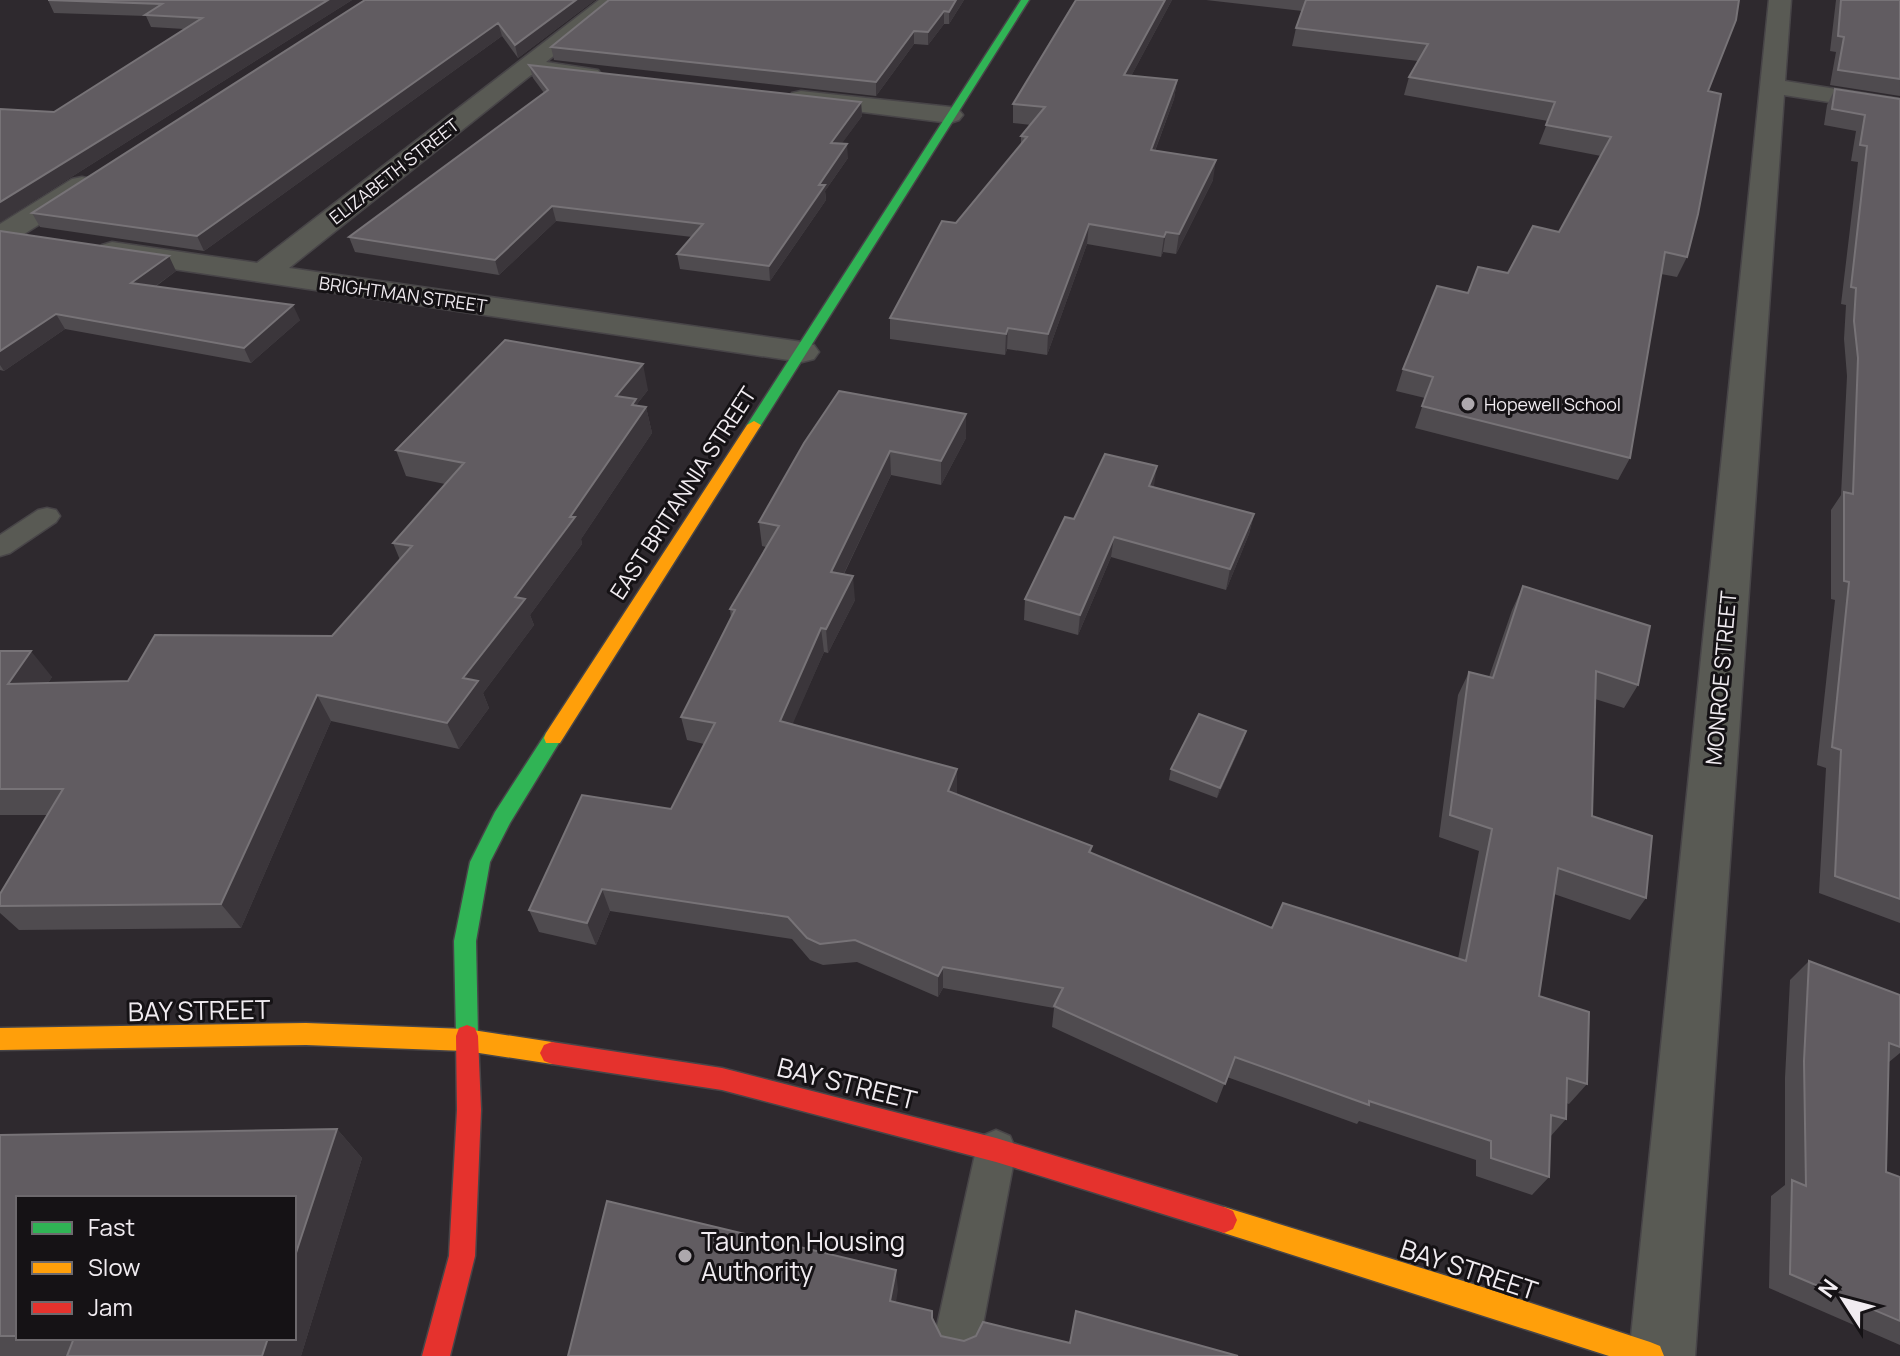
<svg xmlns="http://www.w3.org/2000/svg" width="1900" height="1356" font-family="Manrope,sans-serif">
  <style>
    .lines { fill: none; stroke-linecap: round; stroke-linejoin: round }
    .lane-casing { stroke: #484548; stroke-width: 3 }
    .street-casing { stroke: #484548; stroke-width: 3 }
    .fast-casing { stroke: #484548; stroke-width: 3 }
    .slow-casing { stroke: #484548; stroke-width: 3 }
    .jam-casing { stroke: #484548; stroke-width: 3 }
    .lane { fill: #595a54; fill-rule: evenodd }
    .street { fill: #595a54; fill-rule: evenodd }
    .fast { fill: #30b455; fill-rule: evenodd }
    .slow { fill: #ff9f0a; fill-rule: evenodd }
    .jam { fill: #e5322d; fill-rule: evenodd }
    .wall { fill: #4f4b4f; fill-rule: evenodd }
    .shaded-wall { fill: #3b363b }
    .building { fill: #615c61; stroke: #777377; stroke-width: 2 }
    .poi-dot { fill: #ada8ad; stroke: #151215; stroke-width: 3 }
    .labels { text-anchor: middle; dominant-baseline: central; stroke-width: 6; stroke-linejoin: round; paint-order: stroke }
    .far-street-label { font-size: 18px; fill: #f1ecf1; stroke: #151215 }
    .far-poi-label { font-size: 18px; fill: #f1ecf1; stroke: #151215; text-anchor: start }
    .street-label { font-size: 22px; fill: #f1ecf1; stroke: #151215 }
    .near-street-label { font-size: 26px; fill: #f1ecf1; stroke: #151215 }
    .near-poi-label { font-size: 26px; fill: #f1ecf1; stroke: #151215; text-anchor: start }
  </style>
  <rect width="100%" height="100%" fill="#2e292e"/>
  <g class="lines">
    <defs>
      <path id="lane" d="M47 508 56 510 60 516 56 522 10 553 0 556V535L38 510Z
        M996 1130 1010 1136 1016 1150 981 1335 974 1351 962 1356 942 1351 935 1335 976 1150 982 1136Z"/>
      <path id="street" d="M599 0H623L546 62 598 70 602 75 598 80 590 82 531 75 289 268 802 342 814 345 819 352 814 359 802 362 112 260 102 257 97 251 102 245 112 242 257 263Z
        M1769 0H1791L1785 81 1900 99V113L1784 95 1695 1356H1629Z
        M801 91 950 107 959 110 963 115 959 120 950 123 792 103 789 98 792 93Z
        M82 177 92 179 96 185 92 191 10 243 0 246V224L72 179Z"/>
      <path id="fast" d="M1021 0H1029L761 425 759 428H749L747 425Z
        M553 731 560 733 562 738 510 823 490 862 476 941 478 1036 475 1044 467 1047 459 1044 456 1036 454 941 470 862 495 812 546 733Z"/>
      <path id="slow" d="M754 421 761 425 560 743H546L544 738 546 733 747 425Z
        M306 1023 466 1029 552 1042 560 1045 564 1053 560 1061 552 1064 466 1051 306 1045 0 1050V1028Z
        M1224 1207 1473 1284 1650 1342 1660 1346 1664 1356H1609L1224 1233 1215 1229 1211 1220 1215 1211Z"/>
      <path id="jam" d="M467 1025 475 1028 478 1036 481 1110 475 1256 450 1356H422L449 1256 457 1110 456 1036 459 1028Z
        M552 1042 722 1068 996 1138 1224 1207 1233 1211 1237 1220 1233 1229 1224 1233 996 1162 722 1090 552 1064 544 1061 540 1053 544 1045Z"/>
    </defs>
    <!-- lane casing -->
    <use href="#lane" class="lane-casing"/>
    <!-- street casing -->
    <use href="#street" class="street-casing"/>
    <!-- fast casing -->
    <use href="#fast" class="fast-casing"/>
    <!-- slow casing -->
    <use href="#slow" class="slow-casing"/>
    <!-- jam casing -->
    <use href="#jam" class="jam-casing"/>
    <!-- lane -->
    <use href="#lane" class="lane"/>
    <!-- street -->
    <use href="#street" class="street"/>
    <!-- fast -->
    <use href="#fast" class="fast"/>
    <!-- slow -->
    <use href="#slow" class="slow"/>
    <!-- jam -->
    <use href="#jam" class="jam"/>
  </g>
  <!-- wall -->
  <path class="wall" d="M48 0H352L0 222 54 112 184 29 151 27 146 16 54 13Z
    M365 0H595L518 58 502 36 204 251 40 227 32 213Z
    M609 0H964L949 24H944L928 45 914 44 876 96 554 60 551 47Z
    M1076 0H1172L1131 76 1177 80 1174 99 1155 151 1213 180 1176 254 1163 252 1161 257 1087 244 1047 355 1007 349 1005 355 890 339V318L956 223 1021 144V136L1031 125 1013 123V104Z
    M1206 0H1739L1708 91 1687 257 1677 277 1661 274 1630 458 1618 480 1415 428 1425 398 1396 391 1403 369 1468 293 1508 273 1559 232 1601 156 1539 144 1548 121 1404 95 1409 77 1418 61 1292 46 1296 28 1302 11Z
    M1836 0H1900V96L1830 85 1836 52 1830 51Z
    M529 65 861 102 862 116 841 144 848 158 825 191 826 200 770 281 680 269 677 254 692 237 556 221 499 275 355 252 349 237 544 93 533 78Z
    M1835 89 1900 99V923L1819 893 1826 768 1817 765 1835 600 1831 599V510L1841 495 1847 376 1844 339 1846 305 1841 304 1858 162 1851 161 1856 131 1824 125 1827 105Z
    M0 231 176 271 155 287 300 320 251 363 65 329 4 371 0 370Z
    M648 390 637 404V406L646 407 652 433 581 539 582 544 530 615 534 625 483 693 489 708 459 749 331 721 241 928 19 930 0 913V894L47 815H0V651L52 677 48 683 128 681 332 636 400 560 393 543 445 484 406 476 396 450Z
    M966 438 941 485 891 475 844 574 855 600 828 653 824 652 792 724 957 792 956 794 1092 846 1091 853 1272 928 1458 959 1479 851 1439 837 1458 695 1469 672 1489 677 1512 610 1523 586 1638 685 1624 708 1595 699 1592 816 1646 898 1630 920 1554 894 1539 996 1587 1084 1569 1104 1566 1103V1119L1550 1137 1549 1177 1532 1195 1476 1176V1160L1359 1121 1357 1124 1227 1077 1217 1103 1052 1027 1054 1008 943 988 938 997 857 962 823 965 810 960 792 939 610 911 596 945 539 932 529 910 671 809 704 744 687 740 681 717 731 618 730 609 766 547 762 546 759 522 804 443Z
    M1154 487 1254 514 1249 534 1226 590 1111 557 1078 635 1024 620 1025 599 1074 519Z
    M1246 731 1243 741 1217 798 1169 780 1171 769Z
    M1809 961 1900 995V1053L1889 1062 1886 1172 1900 1177V1345L1769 1288 1771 1196 1785 1185V1078L1790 980Z
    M337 1129 362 1158 301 1356H0V1135ZM18 1198 294 1338H18Z"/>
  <!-- shaded-wall -->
  <path class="shaded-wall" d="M328 0H352L0 222V202Z
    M576 0H595L518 58 515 45Z
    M956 0H964L949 24V12Z
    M1165 0H1172L1122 93 1124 75Z
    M944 11V24L928 45V32Z
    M498 23 502 36 204 251 197 236Z
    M914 31V44L876 96V82Z
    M1177 80 1174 99 1148 169 1151 150Z
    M861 102 862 116 832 157 831 143Z
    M847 144 848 158 825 191 826 200 770 281 769 266 819 185Z
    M1216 160 1213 180 1176 254 1179 234Z
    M552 206 556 221 499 275 495 260Z
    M1089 224 1087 244 1047 355 1048 334Z
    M1166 232 1163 252 1161 257 1164 237Z
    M169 256 176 271 139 298 131 283Z
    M293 305 300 320 251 363 244 348Z
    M56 314 65 329 4 371 0 365V351Z
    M1008 328 1007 349 1005 355 1006 334Z
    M643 364 648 390 637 404 640 416 646 407 652 433 581 539 582 544 530 615 534 625 483 693 489 708 459 749 447 723 463 678 515 597 570 517 616 396Z
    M966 414V438L941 485V461Z
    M890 451 891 475 833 596 831 572Z
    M1157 466 1154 486 1146 506 1149 486Z
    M1254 514 1249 534 1226 590 1230 569Z
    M1114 537 1111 557 1078 635 1080 615Z
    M853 576 855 600 828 653 826 629Z
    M821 628 824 652 784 744 780 721Z
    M31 651 52 677 30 710 8 684Z
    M317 695 331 721 241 928 221 904Z
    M1246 731 1243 741 1217 798 1220 788Z
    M957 769V792L948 814V791Z
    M602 889 610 911 596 945 587 923Z
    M943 967V988L938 997V976Z
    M337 1129 362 1158 301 1356H262L268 1338H294V1259Z
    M896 1270 898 1290 893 1321 890 1301Z"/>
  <!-- building -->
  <path class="building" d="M48 0H328L0 202V109L54 112 202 18 145 15 162 4Z
    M365 0H576L515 45 498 23 197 236 32 213Z
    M609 0H956L949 12 944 11 928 32 914 31 876 82 551 47Z
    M1076 0H1165L1124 75 1177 80 1151 150 1216 160 1179 234 1166 232 1164 237 1089 224 1048 334 1008 328 1006 334 890 318 942 221 956 223 1027 137 1021 136 1045 107 1013 104Z
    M1306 0H1739L1736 20 1708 91 1721 94 1698 214 1687 257 1665 252 1630 458 1422 406 1433 377 1403 369 1437 286 1468 293 1478 267 1508 273 1533 226 1559 232 1611 137 1546 125 1555 102 1409 77 1428 44 1296 28Z
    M1841 0H1900V79L1838 70 1844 37 1838 36Z
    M529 65 861 102 831 143 847 144 819 185H825L769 266 677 254 703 224 552 206 495 260 349 237 548 90Z
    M1835 89 1900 99V899L1835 876 1841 750 1832 747 1849 582 1844 581V492L1853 494 1858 358 1854 321 1856 288 1851 287 1867 146 1860 145 1865 115 1832 109Z
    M0 231 169 256 131 283 293 305 244 348 56 314 0 351Z
    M505 340 643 364 616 396 636 399 632 405 646 407 570 517H575L515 597 525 599 463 678 478 681 447 723 317 695 221 904 0 906V894L63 789H0V651H31L8 684 128 681 155 635 332 636 412 546 393 543 464 463 396 450Z
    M839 391 966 414 941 461 890 451 831 572 853 576 826 629 821 628 780 721 957 769 948 791 1092 846 1089 852 1272 928 1283 903 1466 961 1492 829 1450 815 1469 672 1493 678 1523 586 1650 626 1638 685 1596 671 1592 816 1652 836 1646 898 1558 868 1539 996 1589 1012 1587 1084 1567 1078 1566 1119 1551 1115 1549 1177 1491 1158V1141L1369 1101V1105L1235 1057 1225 1084 1054 1006 1063 988 943 967 938 976 855 940 820 944 807 938 788 917 602 889 587 923 529 910 582 795 671 809 715 723 681 717 735 610 730 609 779 526 759 522 804 443Z
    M1105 454 1157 466 1149 486 1254 514 1230 569 1114 537 1080 615 1025 599 1065 517 1074 519Z
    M1199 714 1246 731 1220 788 1171 769Z
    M1809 961 1900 995V1047L1889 1043 1886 1172 1900 1177V1321L1790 1274 1792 1180 1806 1186 1804 1061Z
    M337 1129 294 1259V1198H18V1336H0V1135Z
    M607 1201 896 1270 890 1301 932 1311V1318L941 1336 964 1341 976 1336 983 1322 1070 1343 1076 1311 1238 1356H568Z
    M74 1338H268L262 1356H67Z"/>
  <!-- markers -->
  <g class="poi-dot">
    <circle cx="1468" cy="404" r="8"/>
    <circle cx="685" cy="1256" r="8"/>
  </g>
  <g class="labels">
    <!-- far-street labels -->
    <g class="far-street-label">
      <text transform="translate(394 171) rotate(-38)">ELIZABETH STREET</text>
      <text transform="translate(403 294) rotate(8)">BRIGHTMAN STREET</text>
    </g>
    <!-- far-poi labels -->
    <g class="far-poi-label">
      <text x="1484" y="404">Hopewell School</text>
    </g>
    <!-- street labels -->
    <g class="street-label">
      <text transform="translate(683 493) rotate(-57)">EAST BRITANNIA STREET</text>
      <text transform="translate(1721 678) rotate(-85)">MONROE STREET</text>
    </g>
    <!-- near-street labels -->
    <g class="near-street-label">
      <text transform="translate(199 1010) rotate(-1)">BAY STREET</text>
      <text transform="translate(847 1083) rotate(14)">BAY STREET</text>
      <text transform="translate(1469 1269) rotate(18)">BAY STREET</text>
    </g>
    <!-- near-poi labels -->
    <g class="near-poi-label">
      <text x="701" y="1241">Taunton Housing<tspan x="701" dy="30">Authority</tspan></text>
    </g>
  </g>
  <!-- legend -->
  <rect x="16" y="1196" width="280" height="144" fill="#151215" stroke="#6d696d" stroke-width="2"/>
  <rect x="32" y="1222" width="40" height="12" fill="#30b455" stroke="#6d696d" stroke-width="2"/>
  <text x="88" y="1236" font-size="24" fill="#f1ecf1">Fast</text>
  <rect x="32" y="1262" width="40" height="12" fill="#ff9f0a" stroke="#6d696d" stroke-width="2"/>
  <text x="88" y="1276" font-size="24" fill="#f1ecf1">Slow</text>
  <rect x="32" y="1302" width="40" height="12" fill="#e5322d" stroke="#6d696d" stroke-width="2"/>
  <text x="88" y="1316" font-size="24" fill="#f1ecf1">Jam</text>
  <!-- north arrow -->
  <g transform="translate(1844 1300) rotate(306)" stroke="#151215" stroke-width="6" paint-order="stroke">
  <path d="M0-6L14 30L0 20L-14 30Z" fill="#f1ecf1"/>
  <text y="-12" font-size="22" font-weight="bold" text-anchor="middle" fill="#f1ecf1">N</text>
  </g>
</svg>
